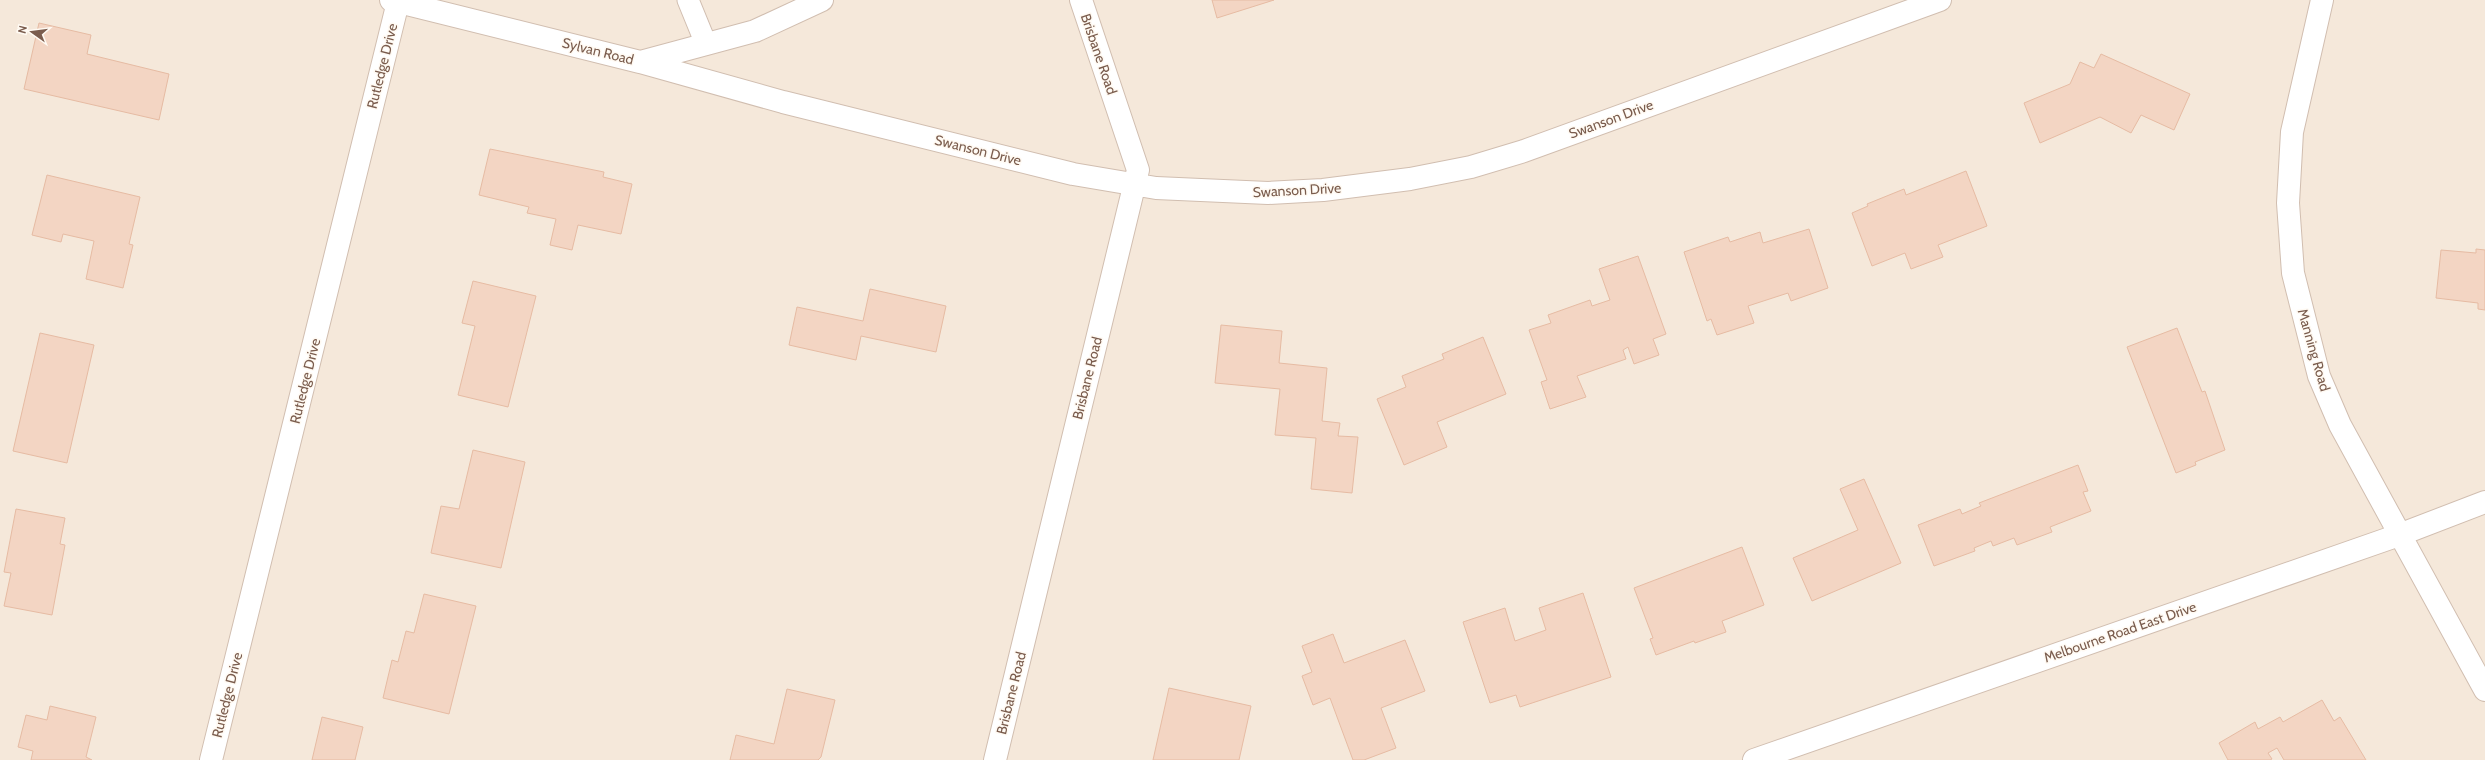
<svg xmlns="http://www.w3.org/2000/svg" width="2485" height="760" font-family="Cabin,sans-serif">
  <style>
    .residential { fill: #f5e8da }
    .building { fill: #f3d5c3; stroke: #e6bba3 }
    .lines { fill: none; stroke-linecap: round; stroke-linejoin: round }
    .service-casing { stroke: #d1beb0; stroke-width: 23 }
    .minor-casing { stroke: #d1beb0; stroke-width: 24 }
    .service { stroke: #fff; stroke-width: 21 }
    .minor { stroke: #fff; stroke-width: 22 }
    .labels { text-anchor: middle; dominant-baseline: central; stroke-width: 3; stroke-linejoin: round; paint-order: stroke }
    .street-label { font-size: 14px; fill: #7a5c4d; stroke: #fffaf3 }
  </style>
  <rect width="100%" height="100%" fill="#fdf6ec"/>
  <!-- residential -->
  <path class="residential" d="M0 0H2485V760H0Z"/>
  <!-- building -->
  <path class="building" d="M1212 0H1274L1217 18Z
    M39 23 91 35 87 54 169 74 159 120 24 89Z
    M2101 54 2190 94 2174 130 2141 115 2131 133 2100 117 2040 143 2024 103 2070 84 2080 62 2094 68Z
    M490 149 604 172 603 177 632 184 621 234 578 225 572 250 550 245 556 219 527 213 529 207 479 195Z
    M1966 171 1987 226 1938 245 1943 257 1911 269 1905 253 1872 266 1852 213 1868 206 1867 204 1904 189 1906 195Z
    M47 175 140 197 129 244 133 245 123 288 86 279 94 241 63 234 61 242 32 235Z
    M1809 229 1828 288 1791 301 1788 293 1748 306 1754 323 1717 335 1711 319 1707 321 1684 252 1728 237 1730 242 1760 232 1763 243Z
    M2476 249 2485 250V310L2478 309V303L2436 298 2441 250 2476 253Z
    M1638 256 1666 334 1653 339 1659 355 1634 364 1628 347 1623 350 1626 359 1577 376 1586 397 1550 409 1541 382 1547 380 1529 330 1551 323 1548 315 1590 300 1592 306 1610 300 1599 269Z
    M473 281 536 296 508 407 458 395 475 326 462 323Z
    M870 289 946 306 936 352 861 336 856 360 789 345 797 307 863 321Z
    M1221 325 1282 331 1279 363 1327 368 1322 421 1340 423 1338 436 1358 437 1352 493 1311 489 1316 438 1275 435 1280 389 1215 383Z
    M2177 328 2202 392 2205 391 2225 450 2195 462 2196 465 2176 473 2127 347Z
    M40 333 94 345 67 463 13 451Z
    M1483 337 1506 394 1437 422 1447 447 1404 465 1377 399 1406 387 1402 376 1444 359 1442 354Z
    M473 450 525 462 501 568 431 553 441 506 459 509Z
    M2078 465 2088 491 2083 492 2091 511 2050 527 2052 532 2017 545 2014 538 1993 546 1991 541 1974 548 1975 551 1934 566 1918 525 1960 509 1962 514 1981 506 1979 503Z
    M1864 479 1901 563 1812 601 1793 558 1858 530 1840 489Z
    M16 509 65 518 60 544 65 545 52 615 4 606 11 573 4 572Z
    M1742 547 1764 605 1722 621 1726 632 1695 643 1694 641 1656 655 1650 639 1653 638 1634 588Z
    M1583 593 1611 677 1520 707 1516 695 1490 703 1463 622 1505 608 1515 641 1546 630 1539 608Z
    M424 594 476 606 449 714 383 698 392 660 398 662 406 631 414 633Z
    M1333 634 1344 663 1405 640 1425 691 1381 708 1396 748 1364 760H1353L1330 698 1313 705 1302 676 1312 672 1302 646Z
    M1169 688 1251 706 1239 760H1153Z
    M787 689 835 700 821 757 818 760H730L736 735 774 744Z
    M2322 700 2334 721 2340 717 2366 760H2284L2277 748 2268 753 2272 759 2270 760H2228L2219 743 2255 722 2258 729 2280 717 2283 722Z
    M50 706 96 717 86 757 92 760H31L33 751 18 747 26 715 47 720Z
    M322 717 363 727 355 760H312Z"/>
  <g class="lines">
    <defs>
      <path id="service" d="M688 0 706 44"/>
      <path id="minor" d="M391 0 640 62 755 31 822 0
        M2322 0 2292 132 2288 203 2293 273 2319 376 2340 425 2485 690
        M640 62 783 102 1073 174 1156 188 1268 193 1323 190 1410 179 1471 167 1524 151 1940 0
        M211 760 398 2
        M995 760 1138 170 1081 0
        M1754 760 2399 535 2485 502"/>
    </defs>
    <!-- service casing -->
    <use href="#service" class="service-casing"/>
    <!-- minor casing -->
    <use href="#minor" class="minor-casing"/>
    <!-- service -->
    <use href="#service" class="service"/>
    <!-- minor -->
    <use href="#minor" class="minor"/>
  </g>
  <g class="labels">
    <!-- street labels -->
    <g class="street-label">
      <text transform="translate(598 51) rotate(14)">Sylvan Road</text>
      <text transform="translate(1099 54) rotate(71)">Brisbane Road</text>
      <text transform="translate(382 66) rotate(-76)">Rutledge Drive</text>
      <text transform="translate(1611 119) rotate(-20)">Swanson Drive</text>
      <text transform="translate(978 150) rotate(14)">Swanson Drive</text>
      <text transform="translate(1297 190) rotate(-3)">Swanson Drive</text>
      <text transform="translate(2314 350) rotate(74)">Manning Road</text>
      <text transform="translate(1087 378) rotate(-76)">Brisbane Road</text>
      <text transform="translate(305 381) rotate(-76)">Rutledge Drive</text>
      <text transform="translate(2120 632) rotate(-19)">Melbourne Road East Drive</text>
      <text transform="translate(1011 693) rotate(-76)">Brisbane Road</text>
      <text transform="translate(227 695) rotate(-76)">Rutledge Drive</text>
    </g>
  </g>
  <!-- north arrow -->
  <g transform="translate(32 32) rotate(284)" stroke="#fffaf3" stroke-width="3" paint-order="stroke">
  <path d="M0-3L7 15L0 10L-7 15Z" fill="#7a5c4d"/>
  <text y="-6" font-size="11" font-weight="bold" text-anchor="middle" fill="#7a5c4d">N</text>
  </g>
</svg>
